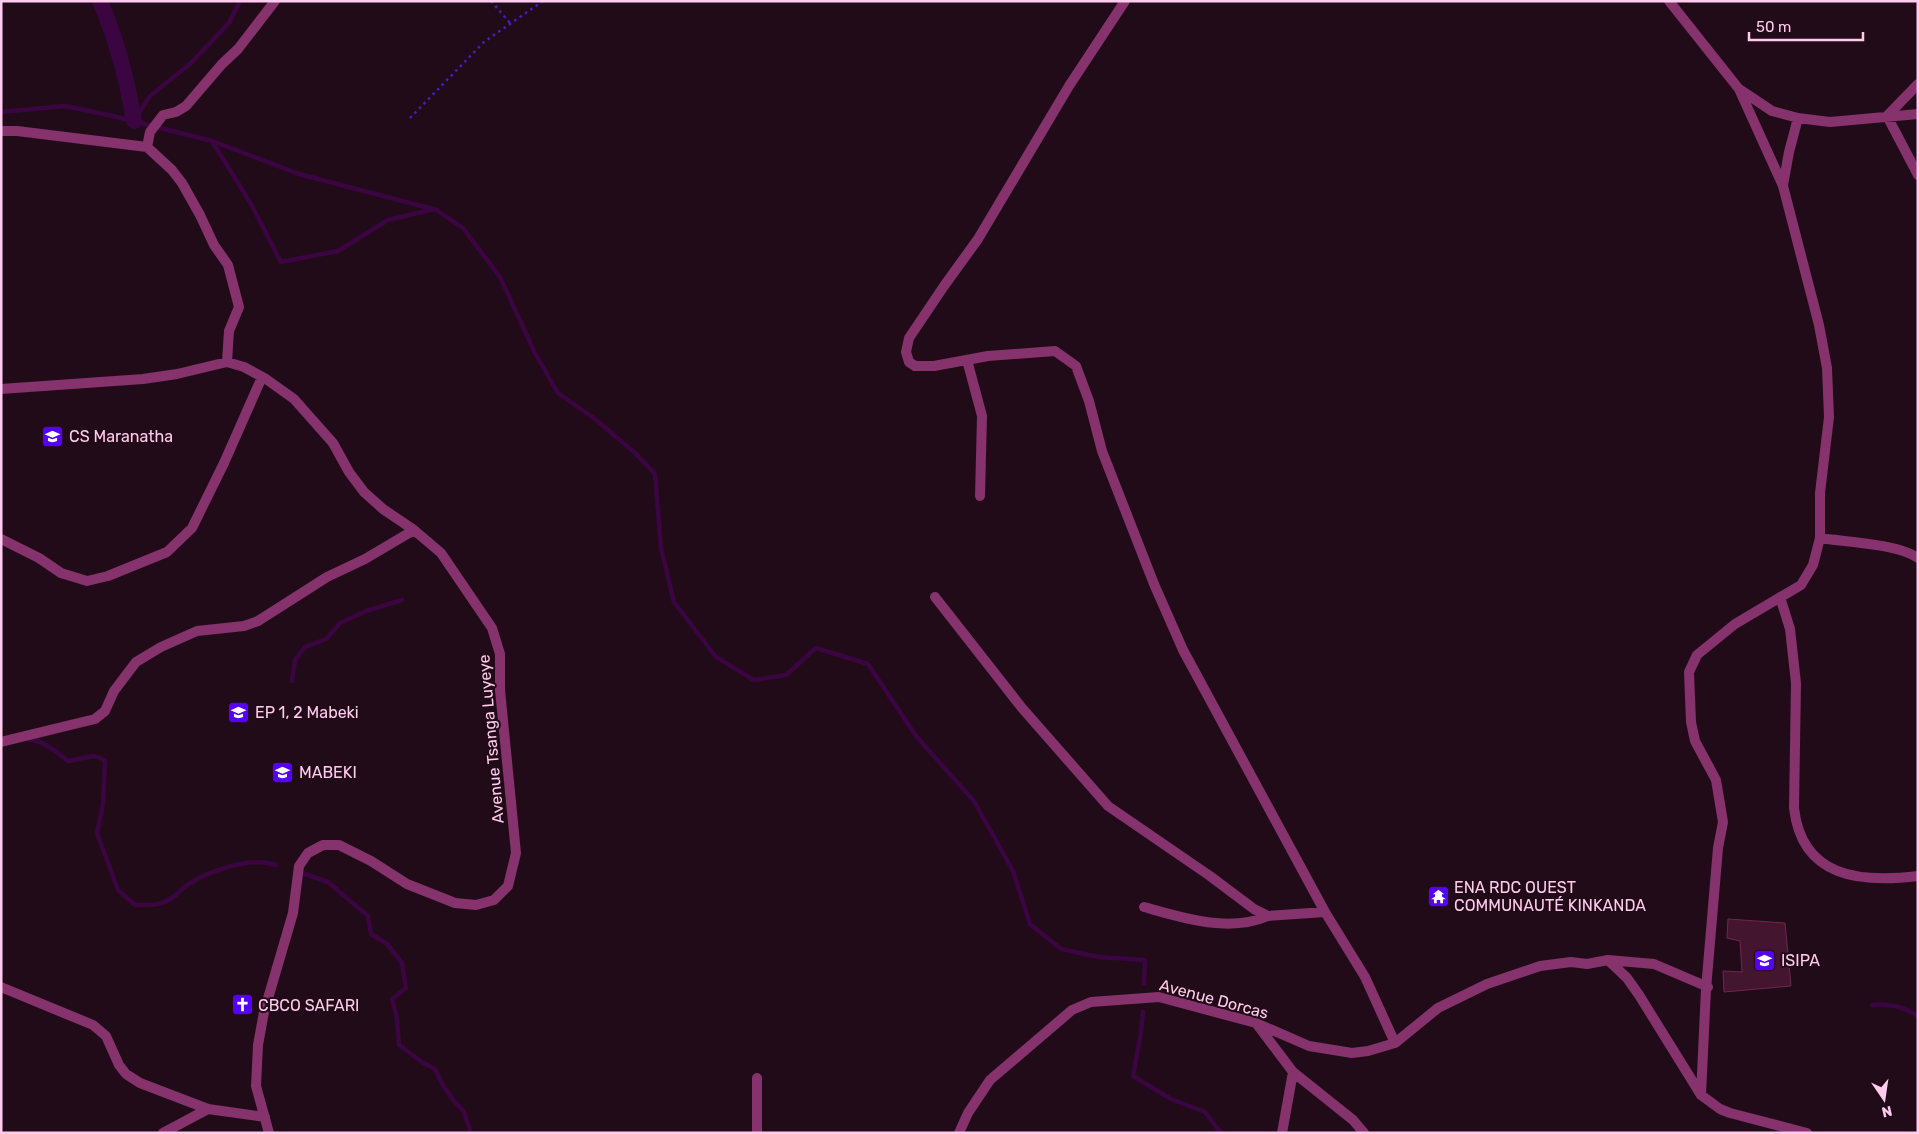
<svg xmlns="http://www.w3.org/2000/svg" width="1919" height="1134" font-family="Rubik,sans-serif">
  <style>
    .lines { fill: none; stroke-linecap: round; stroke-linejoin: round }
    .stream { stroke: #3a0541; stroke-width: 4.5 }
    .canal { stroke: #3a0541; stroke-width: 16 }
    .building { fill: #44152f; stroke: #732550 }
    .path { stroke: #3f22bd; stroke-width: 2.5; stroke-dasharray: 2.5 4; stroke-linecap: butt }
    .minor { stroke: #85326d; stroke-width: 10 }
    .labels { text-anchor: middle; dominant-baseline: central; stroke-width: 4; stroke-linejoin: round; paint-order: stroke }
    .poi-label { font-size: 16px; fill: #ffcced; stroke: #220b18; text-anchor: start }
    .street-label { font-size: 16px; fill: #ffcced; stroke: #220b18 }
  </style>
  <rect width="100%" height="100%" fill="#220b18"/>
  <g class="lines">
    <!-- stream -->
    <path class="stream" d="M1 112 65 106 113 116 212 141 251 204 281 262 338 251 388 220 435 209 463 228 500 277 535 353 558 393 595 419 634 452 655 474 661 548 674 602 716 657 754 680 786 675 816 648 868 664 916 736 974 801 1013 871 1030 924 1061 949 1099 957 1145 960 1144 984
      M134 121 150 96 191 63 229 23 240 1
      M212 141 299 174 433 209
      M292 681 295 660 305 647 326 639 340 623 366 611 402 600
      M29 740C43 739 58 754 68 761L94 756 105 760 103 805 97 833 118 890 135 905C144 905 154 906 162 903 171 901 180 891 187 885 209 871 250 856 276 865
      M302 873 328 882 368 916 371 934 387 944 402 963 406 988 392 999 397 1019 399 1045 422 1062 435 1069 444 1087 454 1101 464 1112 471 1133
      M1872 1005C1887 1003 1905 1007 1918 1016
      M1143 1012 1141 1032 1133 1076 1171 1099 1205 1112 1221 1133"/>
    <!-- canal -->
    <path class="canal" d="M100 1C117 40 127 80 134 121"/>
  </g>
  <!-- building -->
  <path class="building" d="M1728 919 1785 923 1791 986 1724 992 1723 971 1742 972 1740 941 1727 938Z"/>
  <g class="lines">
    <!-- path -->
    <path class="path" d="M491 1 510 23
      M410 118 484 42 543 1"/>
    <!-- minor -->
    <path class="minor" d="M1125 1 1069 86 978 239 944 286 909 338 906 352 909 362 915 366H934L988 356 1055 351 1076 366 1089 401 1102 451 1154 584 1183 650 1325 912 1365 977 1395 1043
      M1669 1 1739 89 1772 111 1798 118 1830 122 1918 114
      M1918 84 1887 116 1918 175
      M1 131H17L147 147
      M1783 185 1789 152 1798 118
      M967 360 982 416 980 496
      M227 362 229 331 239 307 228 265 214 245 200 215 182 183 172 170 147 147 150 132 163 115 176 112 186 106 222 64 238 49 275 1
      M1 389 143 379 177 374 227 362 244 367 266 379 294 399 333 443 349 472 364 492 383 509 414 530 441 553 492 628 500 654V690L516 853 508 886 494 900 476 905 455 903 407 884 371 861 339 845H323L308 853 299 866 293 913 264 1012 258 1045 256 1086 269 1133
      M1820 538C1846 542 1898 544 1918 558
      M1 539 39 558 61 573 87 581 108 576 167 552 192 528 224 463 262 377
      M935 597 1022 708 1108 806 1210 876 1254 909 1268 916 1325 912
      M1780 597 1790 629 1796 683 1794 808C1802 878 1860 883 1918 876
      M1 742 95 719 105 711 114 691 136 662 161 647 197 631 244 626 258 621 327 577 365 559 414 530
      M1144 907C1183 918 1229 933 1268 916
      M1608 960 1654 964 1708 987
      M1 987 93 1025 106 1036 119 1065 126 1074 140 1083 208 1109 265 1117
      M1256 1023 1293 1072 1353 1120 1364 1133
      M1701 1095 1706 989 1718 848 1723 822 1716 780 1695 741 1691 722 1689 672 1697 655 1735 624 1801 585 1813 565 1820 538V493L1829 417 1827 368 1819 325 1783 186 1739 89
      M163 1133 208 1109
      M757 1133V1078
      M959 1133 968 1113 990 1080 1072 1010 1091 1002 1159 997 1256 1023 1309 1046 1352 1053 1368 1051 1395 1043 1438 1008 1487 984 1540 966 1571 962 1587 964 1608 960 1627 978 1639 995 1701 1095 1720 1109 1730 1113 1807 1133
      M1282 1133 1293 1072"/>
  </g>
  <!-- icons -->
  <defs>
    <symbol id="school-square" viewBox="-11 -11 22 22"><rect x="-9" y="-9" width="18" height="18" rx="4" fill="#5500f7" stroke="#220b18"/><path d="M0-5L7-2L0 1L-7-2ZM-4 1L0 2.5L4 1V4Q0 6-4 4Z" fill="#fff"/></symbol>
    <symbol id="temple-square" viewBox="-11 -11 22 22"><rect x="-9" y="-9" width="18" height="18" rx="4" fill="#5500f7" stroke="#220b18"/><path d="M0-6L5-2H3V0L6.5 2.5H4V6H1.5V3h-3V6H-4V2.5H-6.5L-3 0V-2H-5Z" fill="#fff"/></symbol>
    <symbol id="university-square" viewBox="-11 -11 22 22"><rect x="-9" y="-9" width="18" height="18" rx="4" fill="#5500f7" stroke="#220b18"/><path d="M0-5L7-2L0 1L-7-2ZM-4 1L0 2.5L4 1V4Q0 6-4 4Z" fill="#fff"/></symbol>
    <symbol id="church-square" viewBox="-11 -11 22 22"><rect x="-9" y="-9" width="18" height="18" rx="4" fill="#5500f7" stroke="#220b18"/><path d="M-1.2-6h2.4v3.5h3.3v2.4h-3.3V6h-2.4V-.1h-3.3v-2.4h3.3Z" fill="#fff"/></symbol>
  </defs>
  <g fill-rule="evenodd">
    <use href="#school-square" x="40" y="424" width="25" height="25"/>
    <use href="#school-square" x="226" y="700" width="25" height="25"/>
    <use href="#school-square" x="270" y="760" width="25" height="25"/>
    <use href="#temple-square" x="1426" y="884" width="25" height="25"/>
    <use href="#university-square" x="1752" y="948" width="25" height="25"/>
    <use href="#church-square" x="230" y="992" width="25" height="25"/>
  </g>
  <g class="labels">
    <!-- poi labels -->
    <g class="poi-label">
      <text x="69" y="436">CS Maranatha</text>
      <text x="255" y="712">EP 1, 2 Mabeki</text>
      <text x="299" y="772">MABEKI</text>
      <text x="1454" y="887">ENA RDC OUEST<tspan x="1454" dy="18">COMMUNAUTÉ KINKANDA</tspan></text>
      <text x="1781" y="960">ISIPA</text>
      <text x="258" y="1005">CBCO SAFARI</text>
    </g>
    <!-- street labels -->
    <g class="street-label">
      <text transform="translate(491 739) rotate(-95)">Avenue Tsanga Luyeye</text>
      <text transform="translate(1214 999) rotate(15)">Avenue Dorcas</text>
    </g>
  </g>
  <!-- border -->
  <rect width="1919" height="1134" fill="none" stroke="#ffcced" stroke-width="5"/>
  <!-- north arrow -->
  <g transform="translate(1884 1099) rotate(167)" stroke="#220b18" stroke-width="4" paint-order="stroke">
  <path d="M0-4L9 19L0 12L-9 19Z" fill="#ffcced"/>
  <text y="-8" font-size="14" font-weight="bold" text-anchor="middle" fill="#ffcced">N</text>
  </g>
  <!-- scale -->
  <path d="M1749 32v8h114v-8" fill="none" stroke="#ffcced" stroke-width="2.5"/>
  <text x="1756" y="32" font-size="15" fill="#ffcced" stroke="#220b18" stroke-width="4" paint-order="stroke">50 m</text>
</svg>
